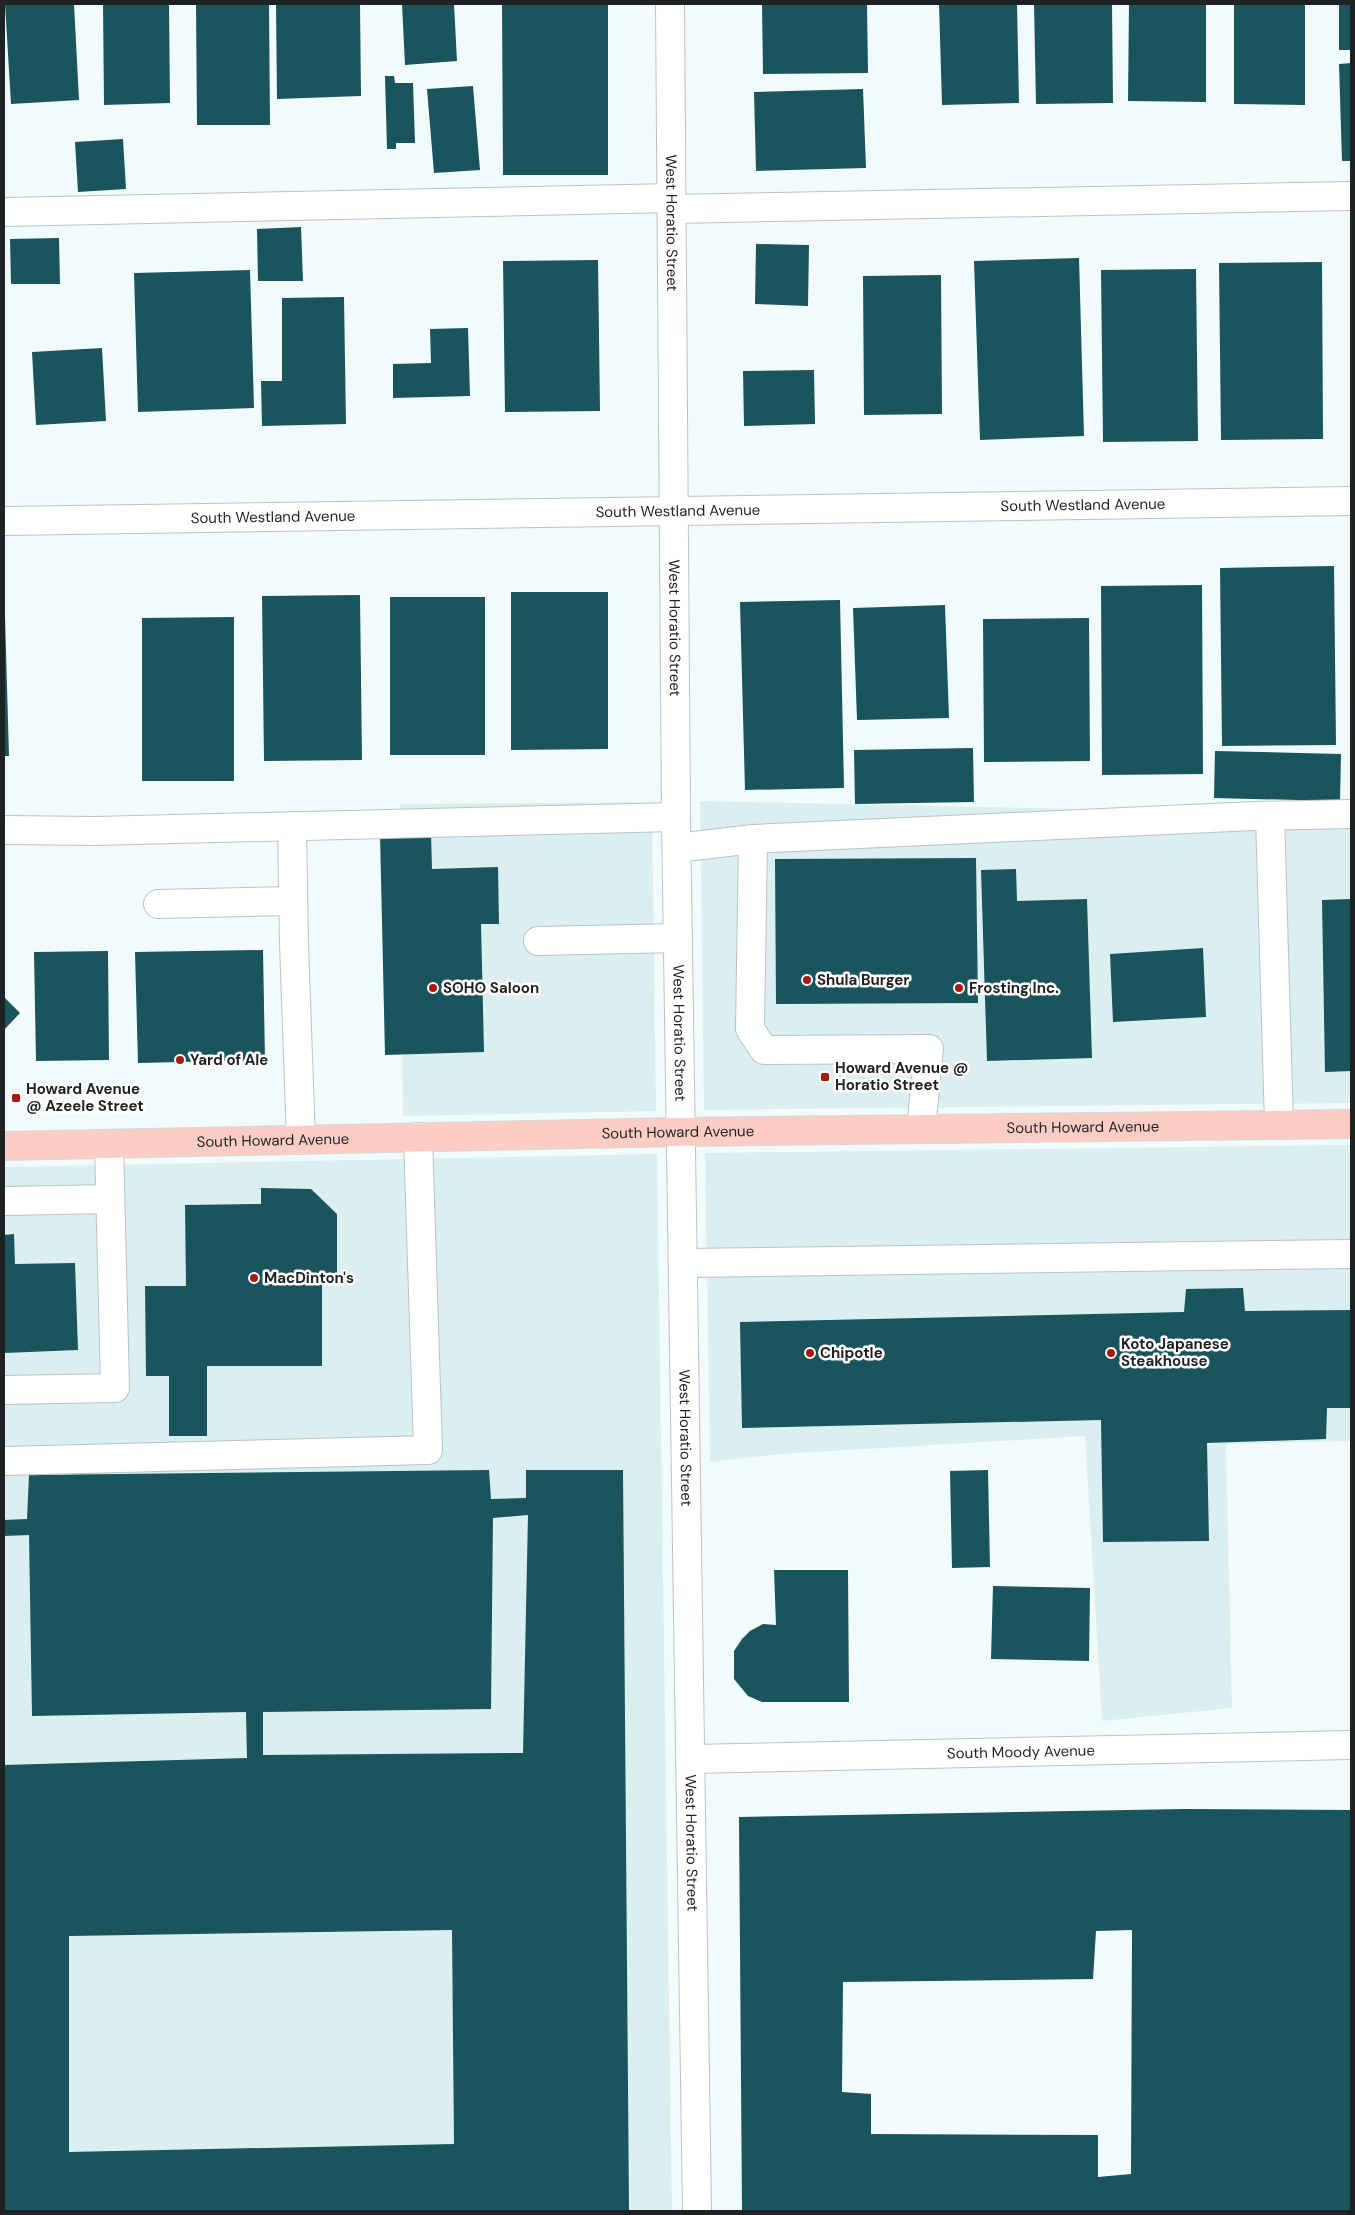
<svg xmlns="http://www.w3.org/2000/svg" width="1355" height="2215" font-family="'DM Sans',sans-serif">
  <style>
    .built { fill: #dbeef0 }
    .building { fill: #1a545c; fill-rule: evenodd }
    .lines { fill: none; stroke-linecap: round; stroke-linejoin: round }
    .minor-casing { stroke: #bac3c4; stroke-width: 30 }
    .major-casing { stroke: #d6d7d7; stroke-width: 30 }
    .minor { stroke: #fff; stroke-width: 28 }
    .major { stroke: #fbcdc4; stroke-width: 28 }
    .poi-dot { fill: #aa190b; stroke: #fff; stroke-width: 2 }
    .labels { text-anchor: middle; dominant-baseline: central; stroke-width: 5; stroke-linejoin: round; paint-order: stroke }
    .street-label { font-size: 15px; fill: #1e2222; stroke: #fff }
    .poi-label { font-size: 15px; font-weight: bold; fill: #1e2222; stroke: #fff; text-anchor: start }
  </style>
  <rect width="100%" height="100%" fill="#f1fbfc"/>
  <!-- built -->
  <path class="built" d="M700 801 1351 815V1103L704 1110Z
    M652 802 656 1111 403 1116 400 804Z
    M1351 1145V1441L1226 1444 1232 1708 1102 1721 1085 1436 780 1454 710 1462 705 1153Z
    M657 1154 672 2211H4V1167Z"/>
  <!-- building -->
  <path class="building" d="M5 4H74L79 100 11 104Z
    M103 4H169L170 103 104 105Z
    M196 4H269L270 125H197Z
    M276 4H360L361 96 277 99Z
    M402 4H454L457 61 405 65Z
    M502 4H608V175H503Z
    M762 4H867L868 73 763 74Z
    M939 4H1017L1019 103 942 105Z
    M1034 4H1112L1113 103 1036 104Z
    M1129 4H1206V102L1128 101Z
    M1234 4H1305V105L1234 104Z
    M1339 4H1351V50H1339Z
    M1351 63V161H1342L1339 64Z
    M385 76H394L395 83H413L415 143H396V149H387Z
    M473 86 480 170 434 173 427 89Z
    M863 89 866 168 756 171 754 92Z
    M123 139 126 189 78 192 75 142Z
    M301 227 303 281H258L257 229Z
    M59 238 60 284H11L10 239Z
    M756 244 809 245 808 306 755 304Z
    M1079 258 1084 436 980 440 974 261Z
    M598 260 600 411 505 412 503 261Z
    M1322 262 1323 439 1221 440 1219 263Z
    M1196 269 1198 441 1103 442 1101 270Z
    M250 270 254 408 138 412 134 273Z
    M941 275 942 414 864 415 863 276Z
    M344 297 346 424 262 426 261 381H282V298Z
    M468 328 470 396 393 398V364L431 363 430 329Z
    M102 348 106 421 36 425 32 352Z
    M814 370 815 424 744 426 743 371Z
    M1334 566 1336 745 1222 746 1220 568Z
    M1202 585 1203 774 1102 775 1101 586Z
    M511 592H608V749L511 750Z
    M360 595 362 760 264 761 262 596Z
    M390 597H485V755H390Z
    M840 600 844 788 745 790 740 602Z
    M945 605 949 718 857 720 853 608Z
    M4 617H5L9 756H4Z
    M234 617V781H142V618Z
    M1089 618 1090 761 984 762 983 619Z
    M973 748 974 802 855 804 854 750Z
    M1215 751 1341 754 1340 801 1214 798Z
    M431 833 432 869 498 867 499 924H481L484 1052 385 1055 380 834Z
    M976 858 978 1003 776 1004 775 859Z
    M1016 869 1017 901 1087 899 1092 1058 987 1061 981 870Z
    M1351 899V1071L1325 1072 1322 900Z
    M1203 948 1206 1017 1113 1022 1110 954Z
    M263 950 265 1060 138 1063 135 952Z
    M108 951 109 1060 36 1061 34 952Z
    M4 997 20 1013 4 1030Z
    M261 1188 311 1189 337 1214V1279H322V1366H207V1436H169V1376H146L145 1286H186L185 1205 261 1204Z
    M14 1234 15 1264 75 1263 78 1350 4 1353V1235Z
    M1243 1288 1245 1311 1351 1310V1408H1327L1326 1439 1207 1443 1209 1541 1103 1542 1101 1420 742 1428 740 1322 1184 1312 1186 1289Z
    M489 1470 491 1499 526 1498V1470H623L629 2211H4V1765L247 1758 246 1712 32 1716 29 1535 4 1536V1520L27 1519 29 1475ZM528 1515 523 1753 263 1755V1712L491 1709 493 1518ZM452 1930 454 2144 69 2152V1936Z
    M988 1470 990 1567 952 1568 950 1471Z
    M774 1570H848L849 1702H762L748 1696 734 1679V1651L742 1639 750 1631 763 1624 776 1625Z
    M993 1586 1090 1588 1089 1661 991 1659Z
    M1184 1809 1351 1810V2211H742L739 1817ZM1132 1930 1131 2174 1098 2177V2135L871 2134V2094L842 2092 843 1982 1093 1979 1096 1931Z"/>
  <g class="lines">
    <defs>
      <g id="minor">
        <path id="s1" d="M670 4 676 817 697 2211"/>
        <path d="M671 209 1351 196"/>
        <path d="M4 212 672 198"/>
        <path id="s2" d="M4 521 1351 501"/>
        <path d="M1270 816 1279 1125"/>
        <path d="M292 826 294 944 301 1140"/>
        <path d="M4 830 95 831 676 817"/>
        <path d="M753 839 1253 816 1351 814"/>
        <path d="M677 848 753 839 750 1029 764 1050 929 1049 921 1129"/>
        <path d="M158 904 293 901"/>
        <path d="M538 941 678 938"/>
        <path d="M4 1201 110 1199"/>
        <path d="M683 1263 1351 1254"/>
        <path d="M4 1390 115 1388 109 1144"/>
        <path d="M4 1461 428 1450 418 1137"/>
        <path id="s3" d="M691 1759 1351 1745"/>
      </g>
      <g id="major">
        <path id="s4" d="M4 1146 680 1132 1351 1124"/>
      </g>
    </defs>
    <!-- minor casing -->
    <use href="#minor" class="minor-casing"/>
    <!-- major casing -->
    <use href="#major" class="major-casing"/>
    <!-- minor -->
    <use href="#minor" class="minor"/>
    <!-- major -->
    <use href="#major" class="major"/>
  </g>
  <!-- markers -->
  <g class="poi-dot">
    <circle cx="807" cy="980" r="5"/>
    <circle cx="433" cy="988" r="5"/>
    <circle cx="959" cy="988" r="5"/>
    <circle cx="180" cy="1060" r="5"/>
    <rect x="820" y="1072" width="10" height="10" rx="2.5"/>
    <rect x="11" y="1093" width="10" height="10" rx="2.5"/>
    <circle cx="254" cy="1278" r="5"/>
    <circle cx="810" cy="1353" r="5"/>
    <circle cx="1111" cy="1353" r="5"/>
  </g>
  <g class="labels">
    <!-- street labels -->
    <g class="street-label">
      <text stroke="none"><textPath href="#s1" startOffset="219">West Horatio Street</textPath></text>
      <text stroke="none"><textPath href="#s2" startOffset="1079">South Westland Avenue</textPath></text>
      <text stroke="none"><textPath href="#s2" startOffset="674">South Westland Avenue</textPath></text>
      <text stroke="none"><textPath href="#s2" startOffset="269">South Westland Avenue</textPath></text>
      <text stroke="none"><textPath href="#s1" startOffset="624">West Horatio Street</textPath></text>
      <text stroke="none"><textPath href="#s1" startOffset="1029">West Horatio Street</textPath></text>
      <text stroke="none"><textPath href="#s4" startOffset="1079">South Howard Avenue</textPath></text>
      <text stroke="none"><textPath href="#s4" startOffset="674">South Howard Avenue</textPath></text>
      <text stroke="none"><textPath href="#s4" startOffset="269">South Howard Avenue</textPath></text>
      <text stroke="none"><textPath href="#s1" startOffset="1434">West Horatio Street</textPath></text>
      <text stroke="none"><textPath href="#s3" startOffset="330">South Moody Avenue</textPath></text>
      <text stroke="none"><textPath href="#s1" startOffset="1839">West Horatio Street</textPath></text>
    </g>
    <!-- poi labels -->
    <g class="poi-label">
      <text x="817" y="980">Shula Burger</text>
      <text x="443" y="988">SOHO Saloon</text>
      <text x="969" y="988">Frosting Inc.</text>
      <text x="190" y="1060">Yard of Ale</text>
      <text x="835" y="1068">Howard Avenue @<tspan x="835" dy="17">Horatio Street</tspan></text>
      <text x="26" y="1089">Howard Avenue<tspan x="26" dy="17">@ Azeele Street</tspan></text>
      <text x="264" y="1278">MacDinton's</text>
      <text x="1121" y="1344">Koto Japanese<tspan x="1121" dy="17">Steakhouse</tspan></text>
      <text x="820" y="1353">Chipotle</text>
    </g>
  </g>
  <!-- border -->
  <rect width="1355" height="2215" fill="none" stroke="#1e2222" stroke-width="10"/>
</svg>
